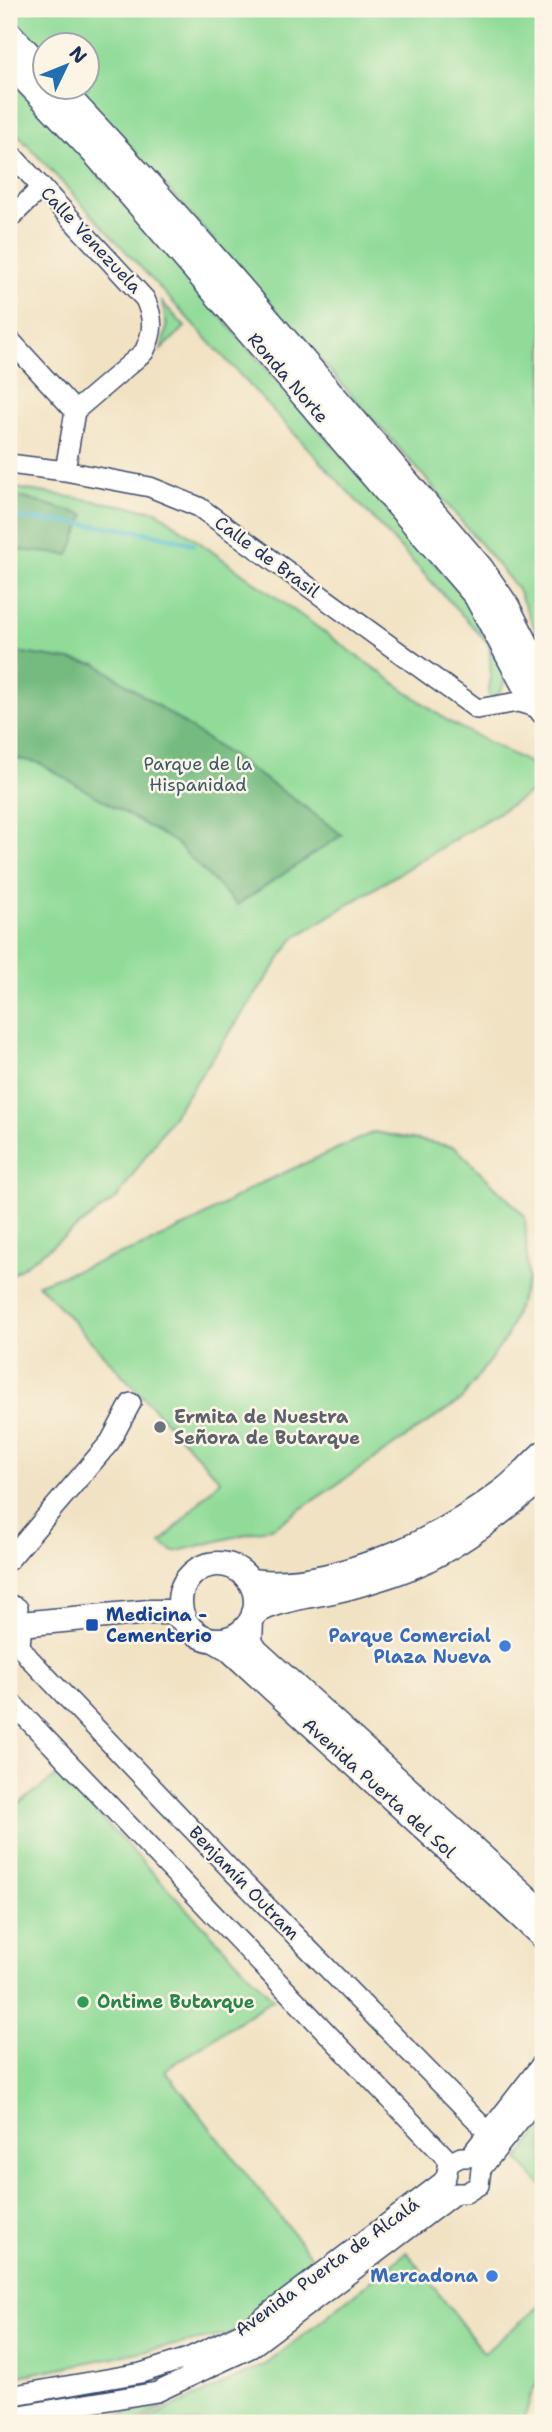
<svg xmlns="http://www.w3.org/2000/svg" width="552" height="2432" font-family="'Shantell Sans',sans-serif">
  <style>
    .green { fill: #90db98; stroke: #56857b; stroke-width: 2 }
    .forest { fill: #74bb80; stroke: #48756f; stroke-width: 2 }
    .lines { fill: none; stroke-linecap: round; stroke-linejoin: round }
    .stream { stroke: #58bdd6; stroke-width: 4.5 }
    .minor-casing { stroke: #3b4a6d; stroke-width: 22 }
    .major-casing { stroke: #3b4a6d; stroke-width: 27 }
    .minor { stroke: #fff; stroke-width: 19 }
    .major { stroke: #fff; stroke-width: 24 }
    .worship-dot { fill: #6b7280; stroke: #fcf5e5; stroke-width: 2.5 }
    .transit-dot { fill: #1a4fb4; stroke: #fcf5e5; stroke-width: 2.5 }
    .shop-dot { fill: #3f7fe0; stroke: #fcf5e5; stroke-width: 2.5 }
    .leisure-dot { fill: #2e9e5b; stroke: #fcf5e5; stroke-width: 2.5 }
    .labels { text-anchor: middle; dominant-baseline: central; stroke-width: 5; stroke-linejoin: round; paint-order: stroke }
    .street-label { font-size: 18px; fill: #1b2f5e; stroke: #fcf5e5 }
    .park-label { font-size: 18px; fill: #385a6c; stroke: #fcf5e5 }
    .worship-label { font-size: 18px; font-weight: bold; fill: #5b616d; stroke: #fcf5e5; text-anchor: start }
    .transit-label { font-size: 18px; font-weight: bold; fill: #164399; stroke: #fcf5e5; text-anchor: start }
    .shop-label { font-size: 18px; font-weight: bold; fill: #366cbe; stroke: #fcf5e5; text-anchor: end }
    .leisure-label { font-size: 18px; font-weight: bold; fill: #27864d; stroke: #fcf5e5; text-anchor: start }
  </style>
  <rect width="100%" height="100%" fill="#fcf5e5"/>
  <filter id="ink" filterUnits="userSpaceOnUse"><feTurbulence type="fractalNoise" baseFrequency=".0143" numOctaves="2"/><feDisplacementMap in="SourceGraphic" scale="14" xChannelSelector="R" yChannelSelector="G"/><feConvolveMatrix kernelMatrix="1 2 1 2 8 2 1 2 1" color-interpolation-filters="sRGB"/></filter>
  <filter id="wash" filterUnits="userSpaceOnUse"><feTurbulence type="fractalNoise" baseFrequency=".00686" numOctaves="4" result="noise"/><feDisplacementMap in="SourceGraphic" scale="28" xChannelSelector="R" yChannelSelector="G"/><feGaussianBlur stdDeviation="1.57" result="paint"/><feColorMatrix in="noise" values="0 0 0 0 0 0 0 0 0 0 0 0 0 0 0 0 0 1.4 0 .05"/><feComposite in="paint" operator="in"/></filter>
  <g filter="url(#wash)">
    <rect width="100%" height="100%" fill="#f1e2c3"/>
    <!-- green -->
    <path class="green" d="M9 9H543V647L517 588 422 474 78 88H88V46H46L45 52 9 14Z
      M9 77 63 134 468 602 505 674C505 684 502 692 493 699L488 694 491 677 489 644 9 125Z
      M162 302 185 327 161 350 167 327Z
      M9 487 156 511 449 722 543 770V785L294 938 117 1198 9 1277Z
      M374 1132 455 1147 525 1216 528 1279 506 1338 461 1400 274 1527 174 1552 161 1543 220 1480 38 1284 143 1246 192 1223 257 1185Z
      M59 1774 273 1999 165 2070 321 2269 234 2333 9 2378V1811Z
      M543 2126V2187L518 2160Z
      M407 2252 484 2353 543 2303V2377L532 2391 523 2423H138L267 2364Z
      M170 2404 130 2423H85Z"/>
    <!-- forest -->
    <path class="forest" d="M9 494 85 515 69 555 9 549Z
      M9 651 97 664 301 804 342 835 237 905 176 843 39 763 9 757Z"/>
    <g class="lines">
      <!-- stream -->
      <path class="stream" d="M9 517C70 523 133 526 193 544"/>
    </g>
  </g>
  <g filter="url(#ink)">
    <g class="lines">
      <defs>
        <path id="minor" d="M9 152 145 299C154 319 154 332 144 352L75 411 65 471
          M9 219 42 187
          M9 339 75 411
          M9 464 65 471 150 487 199 507 477 709 518 702 541 709
          M9 1560 110 1442 131 1403
          M9 1604 18 1608
          M22 1624 20 1646 29 1658 232 1871 488 2132
          M9 1700 450 2162
          M9 2396 141 2373 188 2358 245 2331 442 2182 446 2177 449 2163 461 2157H469L543 2062
          M9 2420 20 2415 157 2392 251 2348 456 2193H466L479 2185 481 2169 543 2091"/>
        <path id="major" d="M9 33 46 72
          M9 63 95 154 476 596 527 691 543 712
          M60 88C206 242 342 406 481 568L507 606 543 676
          M180 1602a38 38 0 1 1 76 0a38 38 0 1 1-76 0Z
          M250 1581C332 1592 440 1540 504 1490 518 1479 530 1465 543 1453
          M254 1613C283 1596 320 1596 353 1586 380 1578 409 1570 434 1556 474 1535 509 1507 543 1477
          M251 1621 250 1642 256 1651 543 1912
          M9 1625 149 1612H173L184 1621
          M214 1640 228 1648 543 1937"/>
      </defs>
      <!-- minor casing -->
      <use href="#minor" class="minor-casing"/>
      <!-- major casing -->
      <use href="#major" class="major-casing"/>
      <!-- minor -->
      <use href="#minor" class="minor"/>
      <!-- major -->
      <use href="#major" class="major"/>
    </g>
  </g>
  <!-- markers -->
  <circle class="worship-dot" cx="160" cy="1427" r="7"/>
  <rect class="transit-dot" x="85" y="1618" width="14" height="14" rx="3.5"/>
  <g class="shop-dot">
    <circle cx="505" cy="1646" r="7"/>
    <circle cx="492" cy="2276" r="7"/>
  </g>
  <circle class="leisure-dot" cx="83" cy="2002" r="7"/>
  <g class="labels">
    <!-- street labels -->
    <g class="street-label">
      <text transform="translate(91 240) rotate(47)">Calle Venezuela</text>
      <text transform="translate(288 378) rotate(49)">Ronda Norte</text>
      <text transform="translate(267 557) rotate(36)">Calle de Brasil</text>
      <text transform="translate(379 1788) rotate(42)">Avenida Puerta del Sol</text>
      <text transform="translate(244 1883) rotate(46)">Benjamín Outram</text>
      <text transform="translate(327 2267) rotate(-36)">Avenida Puerta de Alcalá</text>
    </g>
    <!-- park labels -->
    <g class="park-label">
      <text x="198" y="764">Parque de la<tspan x="198" dy="21">Hispanidad</tspan></text>
    </g>
    <!-- worship labels -->
    <g class="worship-label">
      <text x="174" y="1417">Ermita de Nuestra<tspan x="174" dy="21">Señora de Butarque</tspan></text>
    </g>
    <!-- transit labels -->
    <g class="transit-label">
      <text x="106" y="1615">Medicina -<tspan x="106" dy="21">Cementerio</tspan></text>
    </g>
    <!-- shop labels -->
    <g class="shop-label">
      <text x="491" y="1636">Parque Comercial<tspan x="491" dy="21">Plaza Nueva</tspan></text>
      <text x="478" y="2276">Mercadona</text>
    </g>
    <!-- leisure labels -->
    <g class="leisure-label">
      <text x="97" y="2002">Ontime Butarque</text>
    </g>
  </g>
  <!-- margin -->
  <rect width="552" height="2432" fill="none" stroke="#fcf5e5" stroke-width="35"/>
  <!-- north arrow -->
  <g transform="translate(66 66) rotate(47)"><circle r="33" fill="#fcf5e5" stroke="#a2a6af" stroke-width="2"/>
  <path d="M0-5L12 26L0 18L-12 26Z" fill="#1f6fb2"/>
  <text y="-10" font-size="19" font-weight="bold" text-anchor="middle" fill="#1b2f5e">N</text>
  </g>
</svg>
